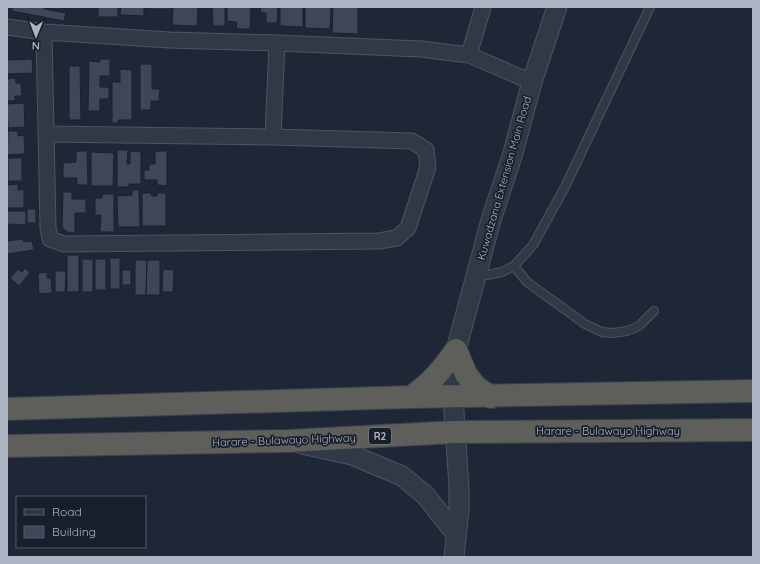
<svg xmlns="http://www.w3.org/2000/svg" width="760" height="564" font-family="Quicksand,sans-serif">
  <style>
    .building { fill: #3d4759; stroke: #1a212d }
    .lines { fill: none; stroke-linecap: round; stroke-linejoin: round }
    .service-casing { stroke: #4d5462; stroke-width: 10 }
    .minor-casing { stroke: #4d5462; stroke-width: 17 }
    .tertiary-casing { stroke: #4d5462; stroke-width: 21 }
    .trunk-casing { stroke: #3a414e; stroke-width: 24 }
    .service { stroke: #323946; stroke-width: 8 }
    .minor { stroke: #323946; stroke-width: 15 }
    .tertiary { stroke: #323946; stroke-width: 19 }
    .trunk { stroke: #5e5e5b; stroke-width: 22 }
    .labels { text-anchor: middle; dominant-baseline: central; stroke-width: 3.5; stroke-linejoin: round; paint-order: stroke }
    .shield { fill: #181f2b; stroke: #808796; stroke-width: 1 }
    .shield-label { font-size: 10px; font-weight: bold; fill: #acb4c4 }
    .street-label { font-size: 11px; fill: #acb4c4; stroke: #181f2b }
  </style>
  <rect width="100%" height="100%" fill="#1f2736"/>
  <!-- building -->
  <path class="building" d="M13 7H45L44 9 66 13 64 21 12 11Z
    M98 7H118V17H98Z
    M121 7H144V16L120 15Z
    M149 7H171V9H149Z
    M173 7H198L197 26 172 25Z
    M209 7H225V26H213L212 7Z
    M227 7H251L250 29H237L236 22 227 21Z
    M260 7H278L277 23H266V13H261Z
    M280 7H303V27L280 26Z
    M305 7H331L330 29 305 28Z
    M333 7H358V34L332 33Z
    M32 59 33 73 7 74V60Z
    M100 59H110V76H100V87H109V99H100V111H88L89 61 100 62Z
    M140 64H152V89H160L159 101H151V110H140Z
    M69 66H80L81 120H69Z
    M120 69 132 70V120H118V123H112V82H120Z
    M15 78 16 83H21L22 96H15V101H7V79Z
    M24 103 25 127 8 128 7 104Z
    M8 131H18V136L24 135 25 154 7 155Z
    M117 150H128L127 164H130V151L141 152V184H129V187H117Z
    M76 151H87L88 185H77V178H63V163L76 162Z
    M155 151H167V186L157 185V180H144V170H149V164H155Z
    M91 152 114 153 113 186H91Z
    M8 158H22V181H8Z
    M18 184V190L24 189V208H7V185Z
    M132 190H139L140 227H118L117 196 132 195Z
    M63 192H72V199H86V213H75V233L67 232 62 227Z
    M142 193H151L152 196H157V193H166V226H142Z
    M102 194H114V232H100L101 215H95V198H102Z
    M27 209H36V223H27Z
    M7 211H26V225L7 224Z
    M23 239 24 242 32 241 34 250 7 254V241Z
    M67 255H79V292H67Z
    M110 258H120V289H110Z
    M82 259H93V292H82Z
    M95 259H106V290H95Z
    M135 260H147L146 295H135Z
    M147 260H160V295H146Z
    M25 268 30 273 19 286 10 278 18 269 22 272Z
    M163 269 174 270 173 292H162Z
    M122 270H131V285H122Z
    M55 271H66L65 292H55Z
    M47 272V278H51L52 293 39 294 38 273Z"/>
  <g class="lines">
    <defs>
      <path id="service" d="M514 266 527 282 585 324 602 332 612 333 627 331 639 326 654 311
        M477 277 502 272 514 266 533 245 565 187 650 7"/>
      <path id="minor" d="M7 27 44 32
        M469 55 483 7
        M46 134 273 137 412 141 426 150 428 167 408 228 397 238 379 241 64 244 50 239 48 228 44 32 169 40 277 43 421 49 469 55 532 82
        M273 137 277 43"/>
      <path id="tertiary" d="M302 444 352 455 402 476 425 495 456 534
        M454 557 459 510V487L453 397 456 350 491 220 513 153 532 82 557 7"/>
      <path id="trunk" d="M456 350 466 374 476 387 491 397
        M411 397C431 383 442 370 456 350
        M7 409 411 397 753 391
        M7 446 288 441 455 432 753 430"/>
    </defs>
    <!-- service casing -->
    <use href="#service" class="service-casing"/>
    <!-- minor casing -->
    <use href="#minor" class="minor-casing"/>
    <!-- tertiary casing -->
    <use href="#tertiary" class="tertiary-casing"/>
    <!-- trunk casing -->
    <use href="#trunk" class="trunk-casing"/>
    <!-- service -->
    <use href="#service" class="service"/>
    <!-- minor -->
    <use href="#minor" class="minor"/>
    <!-- tertiary -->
    <use href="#tertiary" class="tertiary"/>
    <!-- trunk -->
    <use href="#trunk" class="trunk"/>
  </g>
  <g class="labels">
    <!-- shield labels -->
    <rect class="shield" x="369" y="428" width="22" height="16" rx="3"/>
    <g class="shield-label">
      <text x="380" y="436">R2</text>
    </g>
    <!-- street labels -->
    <g class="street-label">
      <text transform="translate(504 178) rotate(-74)">Kuwadzana Extension Main Road</text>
      <text x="608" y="431">Harare - Bulawayo Highway</text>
      <text transform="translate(284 440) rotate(-2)">Harare - Bulawayo Highway</text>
    </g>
  </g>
  <!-- border -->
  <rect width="760" height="564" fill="none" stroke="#acb4c4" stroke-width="16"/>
  <!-- legend -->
  <rect x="16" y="496" width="130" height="52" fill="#181f2b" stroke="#535b68"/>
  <rect x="24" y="509" width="20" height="6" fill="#323946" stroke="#535b68"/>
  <text x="52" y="516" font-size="12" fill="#acb4c4">Road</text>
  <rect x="24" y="526" width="20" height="12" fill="#3d4759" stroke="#535b68"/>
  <text x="52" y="536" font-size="12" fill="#acb4c4">Building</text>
  <!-- north arrow -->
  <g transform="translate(36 36) rotate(181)" stroke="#181f2b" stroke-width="3" paint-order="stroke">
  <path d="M0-3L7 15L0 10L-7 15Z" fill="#acb4c4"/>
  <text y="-6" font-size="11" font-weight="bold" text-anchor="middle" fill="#acb4c4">N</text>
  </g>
</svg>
